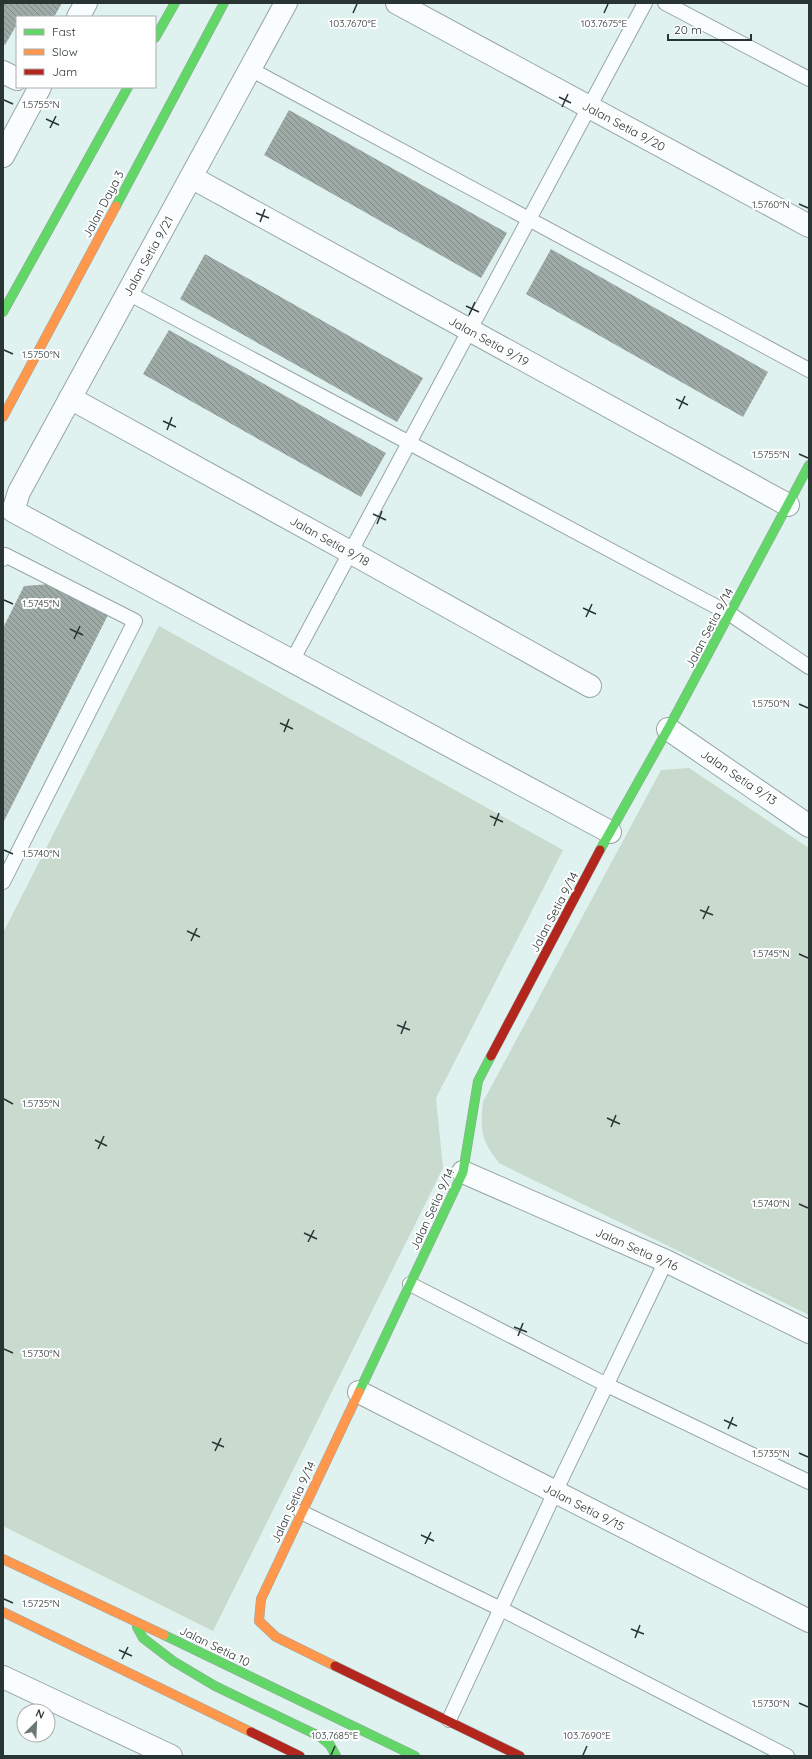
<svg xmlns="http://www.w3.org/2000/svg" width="812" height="1759" font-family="Quicksand,sans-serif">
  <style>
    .green { fill: #c9dace }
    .building { fill: url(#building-back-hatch) }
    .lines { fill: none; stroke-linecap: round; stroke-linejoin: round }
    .lane-casing { stroke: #97a5a3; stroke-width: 16 }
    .street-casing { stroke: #97a5a3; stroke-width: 24 }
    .fast-casing { stroke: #97a5a3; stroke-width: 10 }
    .slow-casing { stroke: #97a5a3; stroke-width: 10 }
    .jam-casing { stroke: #97a5a3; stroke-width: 10 }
    .lane { stroke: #fafdfd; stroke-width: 14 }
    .street { stroke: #fafdfd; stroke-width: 22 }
    .fast { stroke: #63d668; stroke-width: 9 }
    .slow { stroke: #ff974d; stroke-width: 9 }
    .jam { stroke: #b3261e; stroke-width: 9 }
    .ticks { fill: none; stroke: #293533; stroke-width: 1.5 }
    .labels { text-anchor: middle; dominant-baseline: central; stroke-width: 4; stroke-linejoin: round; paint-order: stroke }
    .street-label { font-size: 12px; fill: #293533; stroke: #fefefe }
    .ticks-label { font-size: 10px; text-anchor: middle; fill: #293533; stroke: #fefefe; stroke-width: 4; stroke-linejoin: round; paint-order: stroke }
  </style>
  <defs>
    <pattern id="building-back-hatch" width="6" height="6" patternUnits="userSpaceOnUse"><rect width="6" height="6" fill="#9daaa6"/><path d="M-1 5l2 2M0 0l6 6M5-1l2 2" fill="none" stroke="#808b88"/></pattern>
  </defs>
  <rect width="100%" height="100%" fill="#e0f2ef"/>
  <!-- green -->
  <path class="green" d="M159 626 563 850 436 1098 443 1168 213 1631 3 1526V933Z
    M689 768 809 848V1315L499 1163C481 1139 480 1131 483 1102L661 770Z"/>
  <!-- building -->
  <path class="building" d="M3 3H62L54 17H17V24L5 45 3 44Z
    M289 110 507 233 481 278 264 155Z
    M551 249 768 372 743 417 526 294Z
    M205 254 423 378 397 422 180 299Z
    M169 330 386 453 361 497 143 374Z
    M51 584 109 613 3 823V628L24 586Z"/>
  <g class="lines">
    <defs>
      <path id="lane" d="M665 3 809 79
        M250 69 809 370
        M128 293 730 614 809 667
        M3 559 5 555 135 621 3 882
        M292 661 645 3
        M410 1284 607 1385 809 1482
        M301 1512 501 1609 787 1756
        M449 1720 555 1492 666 1261"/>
      <path id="street" d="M286 3 19 492 13 511 610 832
        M397 3 809 226
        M78 17 86 3
        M3 72 17 79
        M3 156 40 87
        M191 177 788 505
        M70 398 350 552 590 686
        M668 729 809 826
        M463 1172 666 1261 809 1332
        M359 1392 809 1621
        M3 1677 171 1756"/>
      <path id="fast" d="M155 38 175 3
        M116 206 224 3
        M3 312 128 87
        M600 850 668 729 809 465
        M359 1392 463 1172 478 1081 491 1056
        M137 1627 143 1638 173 1661 215 1686 319 1736 330 1745 336 1756
        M164 1635 415 1756"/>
      <path id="slow" d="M3 417 116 206
        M3 1559 164 1635
        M3 1612 251 1732
        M335 1666 276 1637 259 1621 261 1599 359 1392"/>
      <path id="jam" d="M491 1056 600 850
        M335 1666 520 1756
        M251 1732 300 1756"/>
    </defs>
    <!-- lane casing -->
    <use href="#lane" class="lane-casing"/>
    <!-- street casing -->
    <use href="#street" class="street-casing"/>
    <!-- fast casing -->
    <use href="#fast" class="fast-casing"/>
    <!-- slow casing -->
    <use href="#slow" class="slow-casing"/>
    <!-- jam casing -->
    <use href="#jam" class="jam-casing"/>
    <!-- lane -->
    <use href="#lane" class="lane"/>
    <!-- street -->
    <use href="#street" class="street"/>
    <!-- fast -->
    <use href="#fast" class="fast"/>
    <!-- slow -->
    <use href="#slow" class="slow"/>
    <!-- jam -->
    <use href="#jam" class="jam"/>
  </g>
  <!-- ticks -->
  <path class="ticks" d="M353 13 357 4M604 13 608 4M559 97 571 103M4 100 13 104M562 107 568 94M46 119 59 125M50 128 56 116M799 204 808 208M256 213 269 218M260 222 265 209M466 306 479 312M469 315 475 302M4 350 13 354M676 399 688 405M679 409 685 396M163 421 176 427M167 430 172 417M799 454 808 458M373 514 386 520M377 524 382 511M4 600 13 604M583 608 596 614M586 617 592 604M70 629 83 635M74 639 80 626M799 704 808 708M280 723 293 729M284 732 289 719M490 816 503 822M494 826 499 813M4 850 13 854M700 910 713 915M703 919 709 906M187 931 200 937M191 941 197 928M799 954 808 958M397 1025 410 1030M401 1034 406 1021M4 1099 13 1104M607 1118 620 1124M611 1127 616 1115M95 1140 107 1146M98 1149 104 1136M799 1204 808 1208M304 1233 317 1239M308 1242 314 1230M514 1327 527 1332M518 1336 523 1323M4 1349 13 1353M724 1420 737 1426M728 1429 733 1417M212 1442 224 1447M215 1451 221 1438M799 1453 808 1457M421 1535 434 1541M425 1544 431 1532M4 1599 13 1603M631 1629 644 1634M635 1638 640 1625M119 1650 132 1656M122 1659 128 1647M799 1703 808 1707M331 1755 335 1746M583 1755 587 1746"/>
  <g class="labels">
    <!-- street labels -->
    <g class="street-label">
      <text transform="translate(624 126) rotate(28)">Jalan Setia 9/20</text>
      <text transform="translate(103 204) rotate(-62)">Jalan Daya 3</text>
      <text transform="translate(148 256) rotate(-61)">Jalan Setia 9/21</text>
      <text transform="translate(489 341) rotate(29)">Jalan Setia 9/19</text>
      <text transform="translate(330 541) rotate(29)">Jalan Setia 9/18</text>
      <text transform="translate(709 628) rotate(-62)">Jalan Setia 9/14</text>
      <text transform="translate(739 777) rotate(34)">Jalan Setia 9/13</text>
      <text transform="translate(554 912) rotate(-62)">Jalan Setia 9/14</text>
      <text transform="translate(432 1209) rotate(-65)">Jalan Setia 9/14</text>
      <text transform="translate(637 1249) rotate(24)">Jalan Setia 9/16</text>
      <text transform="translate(293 1502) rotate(-65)">Jalan Setia 9/14</text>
      <text transform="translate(584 1507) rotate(27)">Jalan Setia 9/15</text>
      <text transform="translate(215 1646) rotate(26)">Jalan Setia 10</text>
    </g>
  </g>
  <g class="ticks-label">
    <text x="353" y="27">103.7670°E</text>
    <text x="604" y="27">103.7675°E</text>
    <text x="41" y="108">1.5755°N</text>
    <text x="771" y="208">1.5760°N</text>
    <text x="41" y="358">1.5750°N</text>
    <text x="771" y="458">1.5755°N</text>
    <text x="41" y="607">1.5745°N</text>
    <text x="771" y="707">1.5750°N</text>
    <text x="41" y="857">1.5740°N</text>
    <text x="771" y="957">1.5745°N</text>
    <text x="41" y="1107">1.5735°N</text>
    <text x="771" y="1207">1.5740°N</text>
    <text x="41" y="1357">1.5730°N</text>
    <text x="771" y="1457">1.5735°N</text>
    <text x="41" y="1607">1.5725°N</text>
    <text x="771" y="1707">1.5730°N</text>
    <text x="335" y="1739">103.7685°E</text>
    <text x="587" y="1739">103.7690°E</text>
  </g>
  <!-- border -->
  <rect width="812" height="1759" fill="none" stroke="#293533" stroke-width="8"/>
  <!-- legend -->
  <rect x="16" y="16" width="140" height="72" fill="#fefefe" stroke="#a9aead"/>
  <rect x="24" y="29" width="20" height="6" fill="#63d668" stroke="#a9aead"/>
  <text x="52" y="36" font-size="12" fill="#293533">Fast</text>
  <rect x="24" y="49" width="20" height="6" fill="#ff974d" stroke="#a9aead"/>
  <text x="52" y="56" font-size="12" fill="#293533">Slow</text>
  <rect x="24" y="69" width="20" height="6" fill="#b3261e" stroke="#a9aead"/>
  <text x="52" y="76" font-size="12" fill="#293533">Jam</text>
  <!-- north arrow -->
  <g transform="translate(36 1723) rotate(24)"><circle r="19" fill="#fefefe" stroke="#a9aead"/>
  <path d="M0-3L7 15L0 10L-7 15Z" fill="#697775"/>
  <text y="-6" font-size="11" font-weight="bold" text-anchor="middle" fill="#293533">N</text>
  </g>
  <!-- scale -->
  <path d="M668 34v6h83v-6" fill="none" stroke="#293533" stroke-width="2"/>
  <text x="674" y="34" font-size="12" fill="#293533" stroke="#fefefe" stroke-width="3" paint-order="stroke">20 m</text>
</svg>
